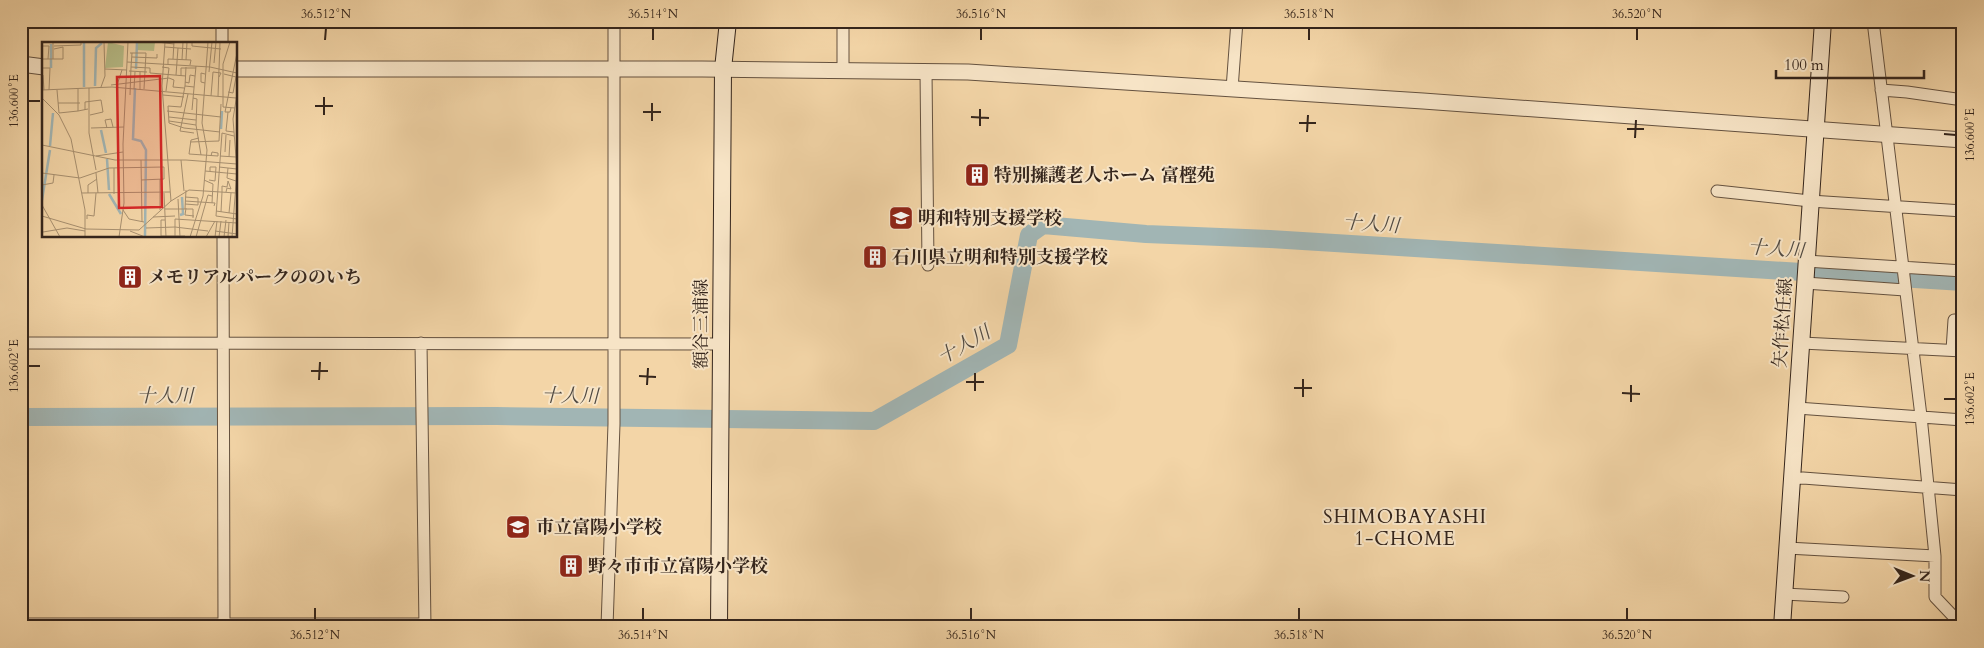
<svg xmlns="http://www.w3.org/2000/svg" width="1984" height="648" font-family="Cardo,'Noto Serif JP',serif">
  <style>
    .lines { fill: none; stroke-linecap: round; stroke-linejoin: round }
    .river { stroke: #a1b5b4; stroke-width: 18 }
    .minor-casing { stroke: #64513f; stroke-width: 13 }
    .tertiary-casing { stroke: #64513f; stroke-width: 17 }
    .secondary-casing { stroke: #34251c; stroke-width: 18 }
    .minor { stroke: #f7e4c6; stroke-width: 11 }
    .tertiary { stroke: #f7e4c6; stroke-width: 15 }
    .secondary { stroke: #f7e4c6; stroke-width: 16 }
    .ticks { fill: none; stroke: #34251c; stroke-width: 2 }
    .labels { text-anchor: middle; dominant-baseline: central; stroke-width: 4; stroke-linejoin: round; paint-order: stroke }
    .poi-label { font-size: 18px; font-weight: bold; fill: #34251c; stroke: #f7e4c6; text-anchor: start }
    .street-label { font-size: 18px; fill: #34251c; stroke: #f7e4c6 }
    .water-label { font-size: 19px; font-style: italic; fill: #4f4942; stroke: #f7e4c6 }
    .neighbourhood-label { font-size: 19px; letter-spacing: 1px; fill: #34251c; stroke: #f7e4c6 }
    .inset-river { fill: none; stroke: #a1b5b4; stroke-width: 2.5 }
    .inset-road { fill: none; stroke: #a78f6f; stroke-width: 1 }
    .view { fill: #d62828; fill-opacity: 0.15; stroke: #d62828; stroke-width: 2.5 }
    .inset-edge { fill: none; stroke: #34251c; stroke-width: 2.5 }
    .neatline { fill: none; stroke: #34251c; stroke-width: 2 }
    .ticks-label { font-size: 12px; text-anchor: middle; fill: #34251c }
  </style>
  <rect width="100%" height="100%" fill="#f3d5a7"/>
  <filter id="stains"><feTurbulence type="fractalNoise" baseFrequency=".004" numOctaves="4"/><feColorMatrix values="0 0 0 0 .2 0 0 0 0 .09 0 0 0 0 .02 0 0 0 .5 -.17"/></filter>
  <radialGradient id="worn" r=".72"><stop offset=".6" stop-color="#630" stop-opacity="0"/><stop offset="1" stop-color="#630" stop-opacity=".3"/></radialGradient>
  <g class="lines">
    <!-- river -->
    <path class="river" d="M21 417 496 416 874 421 1008 345 1029 235 1043 225 1146 234 1270 239 1963 282"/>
    <defs>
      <path id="minor" d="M222 21V44
        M1873 21 1921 416 1935 556V597L1953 616V627
        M843 70V21
        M926 71 928 265
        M1232 89 1237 21
        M1881 90 1907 92 1963 100
        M1717 191 1810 201 1963 211
        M223 236 224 627
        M1806 261 1963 271
        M1805 283 1905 290
        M21 343 721 344
        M421 343 425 627
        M1802 343 1963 351
        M1952 350 1954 320H1963
        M1797 408 1963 420
        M1792 479 1803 478 1963 490
        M1787 548 1935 556
        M1784 594 1843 597
        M21 624H425
        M607 627 614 424V21"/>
      <path id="tertiary" d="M21 64 44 67
        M236 69H702L968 72 1423 101 1963 140"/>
      <path id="secondary" d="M719 627 723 69 728 21
        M1782 627 1823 21"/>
    </defs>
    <!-- minor casing -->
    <use href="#minor" class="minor-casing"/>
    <!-- tertiary casing -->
    <use href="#tertiary" class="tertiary-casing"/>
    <!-- secondary casing -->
    <use href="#secondary" class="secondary-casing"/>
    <!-- minor -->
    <use href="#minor" class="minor"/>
    <!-- tertiary -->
    <use href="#tertiary" class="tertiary"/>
    <!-- secondary -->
    <use href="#secondary" class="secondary"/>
  </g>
  <!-- ticks -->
  <path class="ticks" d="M325 40 326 28M653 40V28M981 40V28M1309 40V28M1637 40V28M28 101H40M315 106H333M643 112H661M324 115V97M971 117 989 118M652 121V103M1299 123H1316M980 126V109M1627 129H1644M1307 132 1308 115M1944 134 1956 135M1635 138 1636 120M28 366H40M311 371H328M639 376 656 377M319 380 320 362M966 382H984M647 385 648 368M1294 388H1312M975 391V373M1622 393 1640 394M1303 397V379M1944 399H1956M1631 402V385M315 620V608M643 620V608M971 620V608M1299 620V608M1627 620V608"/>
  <!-- icons -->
  <defs>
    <symbol id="building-square" viewBox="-11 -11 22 22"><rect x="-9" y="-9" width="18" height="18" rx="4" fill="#8f2418" stroke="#f7e4c6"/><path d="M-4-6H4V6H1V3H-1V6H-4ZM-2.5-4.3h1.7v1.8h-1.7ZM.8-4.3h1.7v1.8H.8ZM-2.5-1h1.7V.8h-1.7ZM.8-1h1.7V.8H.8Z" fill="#fff"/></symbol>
    <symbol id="school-square" viewBox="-11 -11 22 22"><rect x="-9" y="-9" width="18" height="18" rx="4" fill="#8f2418" stroke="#f7e4c6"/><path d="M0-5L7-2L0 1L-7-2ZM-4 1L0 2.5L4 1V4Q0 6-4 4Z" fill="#fff"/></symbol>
  </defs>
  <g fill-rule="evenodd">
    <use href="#building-square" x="963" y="161" width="28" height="28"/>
    <use href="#school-square" x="887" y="204" width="28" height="28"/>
    <use href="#building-square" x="861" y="243" width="28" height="28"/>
    <use href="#building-square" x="116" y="263" width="28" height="28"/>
    <use href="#school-square" x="504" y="513" width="28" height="28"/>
    <use href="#building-square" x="557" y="552" width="28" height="28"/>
  </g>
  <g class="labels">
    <!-- poi labels -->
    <g class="poi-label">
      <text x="994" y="175">特別擁護老人ホーム 富樫苑</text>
      <text x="918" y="218">明和特別支援学校</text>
      <text x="892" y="257">石川県立明和特別支援学校</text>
      <text x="148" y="277">メモリアルパークののいち</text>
      <text x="536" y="527">市立富陽小学校</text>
      <text x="588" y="566">野々市市立富陽小学校</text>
    </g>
    <!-- street labels -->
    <g class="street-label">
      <text transform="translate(1783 323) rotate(-86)">矢作松任線</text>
      <text transform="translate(701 324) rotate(-90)">額谷三浦線</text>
    </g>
    <!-- water labels -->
    <g class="water-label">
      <text transform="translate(1371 224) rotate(4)">十人川</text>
      <text transform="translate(1776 249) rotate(4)">十人川</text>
      <text transform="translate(964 345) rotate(-30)">十人川</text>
      <text x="165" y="396">十人川</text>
      <text transform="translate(570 396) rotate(1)">十人川</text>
    </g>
    <!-- neighbourhood labels -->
    <g class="neighbourhood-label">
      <text x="1405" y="517">SHIMOBAYASHI<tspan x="1405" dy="22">1-CHOME</tspan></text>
    </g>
  </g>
  <!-- overview -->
  <g transform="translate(42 42)">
    <rect width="195" height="195" fill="#f3d5a7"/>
    <path d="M66 0 82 4 81 25 63 26ZM96 0H113L112 9 95 8Z" fill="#b8be89"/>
    <path class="inset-river" d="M9 26V2M94 27 95 0M53 44 54 6 60 1M42 45V0M93 46 91 97 99 99 104 108 103 195M179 87 180 69M59 88 64 111M8 104 11 71M65 117 67 148M67 152 79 172M0 158 8 108M138 173 141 172 140 155"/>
    <path class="inset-road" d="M115 0 132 2M123 0 120 44 129 159 147 148 194 151M150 0V4L179 7M188 0 181 22V65L193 66M0 4H7L6 17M12 4 39 3V0M123 5 149 7M88 11H104L102 47M90 11 89 25 108 26V31L144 34M90 15 115 16V12M0 17H11V0M11 17H21V5L12 7M131 17 132 0M140 18 141 0M144 18 145 0M85 20 168 25 195 31M172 21 174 0M126 22V17L149 18 148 23M120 25 127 26 124 49M0 26H8L7 48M63 27 85 28M87 29 105 30M167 30 170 0M182 32 194 35 191 51 186 50M1 33 2 48M134 33 136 6M139 34V26H154M143 40 147 41 148 33 153 34M163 41 159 40V31L163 32M69 43 127 36 132 38 131 45 142 46M75 43 80 28M143 44 144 25M59 45 63 34 62 0M152 45 143 44 139 65 126 64 127 81 142 86 178 90M47 46V91L54 128M36 47V69L46 67M92 47 93 30M98 47V30M0 48 70 45 194 56M15 48 17 71 36 69M146 52 138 89 152 91M195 52 191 77 195 128M88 53 89 25M121 53 142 55M169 54 171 30 179 31 177 35M176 54 178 0M0 56 17 73 29 97 43 168V195M151 56 155 57 154 83 159 113M16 61H38M189 66 188 70H183L195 11M43 68V60L59 58 61 70 48 73M150 68 154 24M125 69 179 75M186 70 184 89 192 90M127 75 154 78M127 79 154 83M49 86 82 85M65 86 63 78 69 77 71 85M192 94 180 91 174 174 195 177M157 96 149 98 147 112 176 114V111L170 110 169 114M148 100 177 99 179 62M0 103 73 118H144L195 122M183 110 184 93M54 114 81 110M178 114 194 115M187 115 188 98M99 118 100 180M139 118 142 149M177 125 195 127M72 126V152M186 126 185 136 194 139M163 129 195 132M0 131 38 136 67 126 122 125V137L99 138M54 131 56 151M118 137V168M162 138 171 142 170 161M167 138 173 139 174 125H168V129M0 143 11 141 12 133M180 150V144L185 145 186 139 189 147 185 146 184 150M40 151 128 150M46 151V143L55 137M122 151 124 195M143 155 156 156V160M136 157 138 195M143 159 173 161 172 164M143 162 156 163V160M0 163 18 195M144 166 143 173 152 174M123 167H151V176M143 167 144 148M81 168 87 177 102 180M174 169 195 172M179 170 180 150M187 171 189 151M0 174 44 187M111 175 133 174M45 177V173L52 174 54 151M123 178H119V194H143M104 186 133 185V177L195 181M44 187 97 188 129 159M88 189 103 195M173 189 195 192M1 190 25 186 43 189M77 195 82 161 81 102 86 0M133 195V185L166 189M148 195 161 154 165 108 160 81 166 0M154 195 166 153 170 154M164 195 173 179M173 195 175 179M177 195 179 179M182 195 184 178M186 195 187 180M190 195 195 128"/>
    <path class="view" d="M118 34 120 165 77 166 75 35Z"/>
    <rect width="195" height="195" class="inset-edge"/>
  </g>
  <!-- margin -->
  <rect width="1984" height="648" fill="none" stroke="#f3d5a7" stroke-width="55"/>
  <!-- north arrow -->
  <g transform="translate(1912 576) rotate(91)" stroke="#f7e4c6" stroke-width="4" paint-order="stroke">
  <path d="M0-4L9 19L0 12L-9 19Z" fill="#34251c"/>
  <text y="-8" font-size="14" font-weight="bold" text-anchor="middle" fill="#34251c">N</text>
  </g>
  <!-- scale -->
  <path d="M1776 70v8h148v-8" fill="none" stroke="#34251c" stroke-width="2.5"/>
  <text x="1784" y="70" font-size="15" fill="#34251c" stroke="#f7e4c6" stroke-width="4" paint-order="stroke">100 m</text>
  <rect x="28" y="28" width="1928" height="592" class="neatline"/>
  <g class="ticks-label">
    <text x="326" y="18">36.512°N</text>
    <text x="653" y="18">36.514°N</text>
    <text x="981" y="18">36.516°N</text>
    <text x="1309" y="18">36.518°N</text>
    <text x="1637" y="18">36.520°N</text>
    <text transform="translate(14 101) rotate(-90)" y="4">136.600°E</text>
    <text transform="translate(1970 135) rotate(-90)" y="4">136.600°E</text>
    <text transform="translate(14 366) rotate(-90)" y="4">136.602°E</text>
    <text transform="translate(1970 399) rotate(-90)" y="4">136.602°E</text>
    <text x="315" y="639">36.512°N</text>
    <text x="643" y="639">36.514°N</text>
    <text x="971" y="639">36.516°N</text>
    <text x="1299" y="639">36.518°N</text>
    <text x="1627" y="639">36.520°N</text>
  </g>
  <rect width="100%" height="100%" filter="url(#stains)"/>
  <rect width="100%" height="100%" fill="url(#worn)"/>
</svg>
